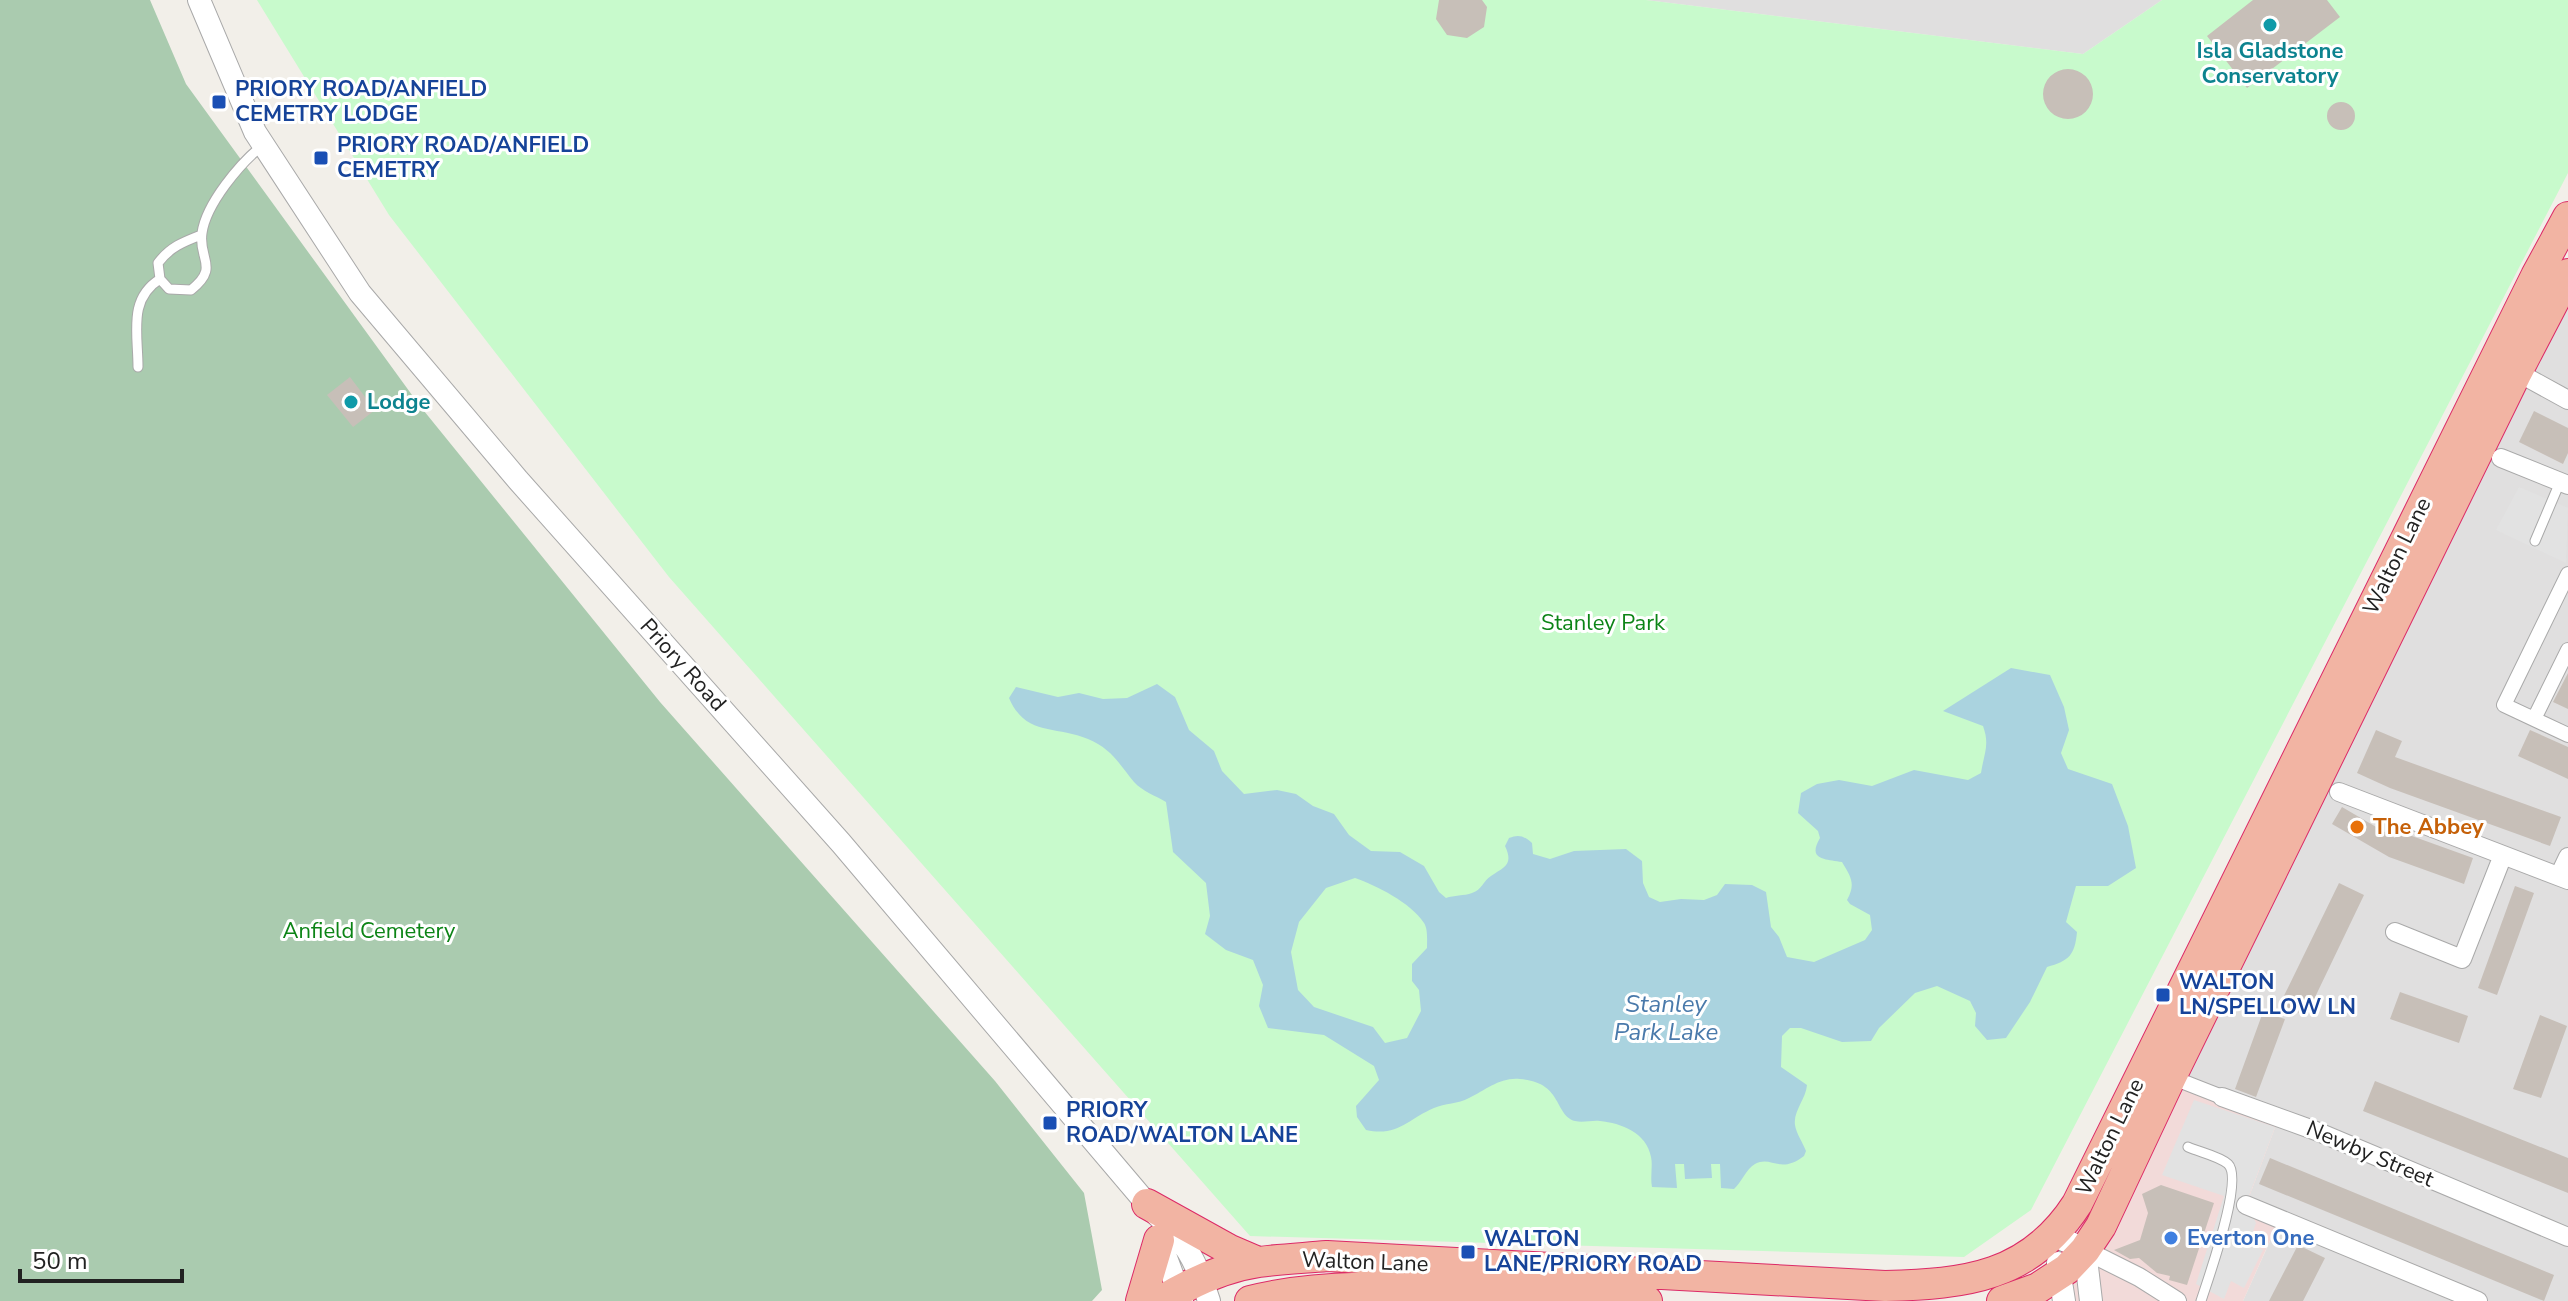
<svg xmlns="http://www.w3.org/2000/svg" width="2568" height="1301" font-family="'Nunito Sans',sans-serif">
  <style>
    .residential { fill: #e0dfdf }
    .commercial { fill: #f2dad9 }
    .cemetery { fill: #aacbaf }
    .park { fill: #c8facc }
    .parking { fill: #e2e2e2 }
    .water { fill: #aad3df; fill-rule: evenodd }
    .building { fill: #c7bfb8 }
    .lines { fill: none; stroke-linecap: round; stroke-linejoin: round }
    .service-casing { stroke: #a9a9a9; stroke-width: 11 }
    .pedestrian-casing { stroke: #a9a9a9; stroke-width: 16 }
    .minor-casing { stroke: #a9a9a9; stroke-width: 20 }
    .tertiary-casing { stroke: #a9a9a9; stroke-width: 24 }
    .trunk-casing { stroke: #dc2a67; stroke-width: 32 }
    .service { stroke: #fff; stroke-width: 9 }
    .pedestrian { stroke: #fff; stroke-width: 14 }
    .minor { stroke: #fff; stroke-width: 18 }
    .tertiary { stroke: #fff; stroke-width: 22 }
    .trunk { stroke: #f2b4a3; stroke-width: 30 }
    .culture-dot { fill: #0f9aa8; stroke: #fff; stroke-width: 3 }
    .transit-dot { fill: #1a4fb4; stroke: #fff; stroke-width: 3 }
    .food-dot { fill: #e8710a; stroke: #fff; stroke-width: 3 }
    .shop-dot { fill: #3f7fe0; stroke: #fff; stroke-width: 3 }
    .labels { text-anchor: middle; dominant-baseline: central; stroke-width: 6; stroke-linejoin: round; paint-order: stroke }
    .culture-label { font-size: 22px; font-weight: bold; fill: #0d838f; stroke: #fff }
    .transit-label { font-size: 22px; font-weight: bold; fill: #164399; stroke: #fff; text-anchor: start }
    .street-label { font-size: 22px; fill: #222; stroke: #fff }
    .park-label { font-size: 22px; fill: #0c8416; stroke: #fff }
    .food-label { font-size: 22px; font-weight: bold; fill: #c56008; stroke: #fff; text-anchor: start }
    .shop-label { font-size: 22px; font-weight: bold; fill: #366cbe; stroke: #fff; text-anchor: start }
    .water-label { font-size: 24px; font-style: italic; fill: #4a7aab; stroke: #fff }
  </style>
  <rect width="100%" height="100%" fill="#f2efe9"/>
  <!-- residential -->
  <path class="residential" d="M1646 0H2162L2083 54Z
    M2568 274V1301H2243L2280 1219 2246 1205 2279 1117 2171 1077Z"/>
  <!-- commercial -->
  <path class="commercial" d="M2171 1077 2279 1117 2246 1205 2280 1218 2243 1301H2073L2067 1269Z"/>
  <!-- cemetery -->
  <path class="cemetery" d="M0 0H150L186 84 420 406 660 702 995 1081 1084 1193 1102 1290 1092 1301H0Z"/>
  <!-- park -->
  <path class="park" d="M257 0H1646L2083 54 2162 0H2568V173L2031 1210 1964 1257 1250 1236 669 577 389 215Z"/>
  <!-- parking -->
  <path class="parking" d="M2519 487 2568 508 2566 563 2496 530Z
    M2194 1100 2275 1127 2244 1209 2252 1215 2256 1223 2249 1243 2263 1250 2244 1288 2231 1281 2224 1299 2196 1284 2224 1196 2162 1175Z"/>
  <!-- water -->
  <path class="water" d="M2011 668 2050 675 2064 707 2069 730 2061 753 2068 769 2112 784 2128 826 2136 868 2108 886H2076L2066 922 2077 932C2075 955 2069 961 2047 967L2030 1002 2006 1038 1987 1040 1975 1026 1976 1013 1970 1001 1937 986 1915 993 1879 1028 1871 1041 1842 1042 1801 1028H1790L1782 1036 1781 1067 1807 1085C1806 1099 1793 1111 1795 1125 1796 1133 1803 1143 1806 1151L1804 1156C1779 1175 1772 1155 1755 1164 1746 1169 1742 1182 1734 1189L1721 1188 1720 1164H1711L1712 1178 1685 1179 1684 1164H1675L1677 1188 1652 1187C1650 1177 1653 1166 1651 1157 1647 1133 1621 1123 1600 1121 1592 1120 1583 1123 1575 1121 1554 1115 1563 1082 1520 1079 1500 1077 1486 1090 1469 1098 1458 1104 1445 1103 1434 1108 1408 1119 1398 1137 1366 1130L1357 1117 1356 1106 1379 1080 1374 1066 1324 1035 1268 1028 1259 1006 1263 985 1253 960 1226 950 1205 934 1210 916 1206 883 1173 852 1166 802C1156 796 1142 791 1134 782 1119 764 1112 749 1088 739 1055 725 1026 737 1009 698L1016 687 1058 697 1079 693 1103 699 1127 698 1157 684 1175 697 1189 730 1214 751 1222 771 1244 794 1277 790 1296 794 1313 806 1334 814 1349 835 1371 851 1400 852 1424 866 1439 892 1446 898C1454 895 1464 896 1472 893 1482 890 1483 881 1491 876 1504 867 1514 865 1505 846L1509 838C1519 834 1524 836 1532 843L1533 854 1550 859 1574 851 1626 849 1642 861 1643 883 1649 897 1660 902 1681 899 1704 900 1717 895 1725 884 1752 885 1766 892 1771 927 1779 937 1787 957 1814 962 1865 940 1872 930 1870 915 1850 904 1847 900C1856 884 1851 877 1842 862 1825 859 1807 860 1820 838L1818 831 1798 813 1801 793 1817 784 1839 780 1872 786 1914 770 1968 780 1981 773C1984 753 1990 745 1983 726L1943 711ZM1355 878C1377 886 1410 902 1424 923 1428 929 1427 940 1427 948L1412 964V981L1419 990 1421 1011 1407 1038 1385 1043 1373 1027 1314 1007 1298 990 1291 952 1299 922 1326 888Z"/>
  <!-- building -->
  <path class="building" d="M1439 0H1482L1487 7 1484 27 1467 38 1447 35 1436 19Z
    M2253 0H2327L2340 17 2247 88 2207 36Z
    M2043 94a25 25 0 1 1 50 0a25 25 0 1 1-50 0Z
    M2327 116a14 14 0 1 1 28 0a14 14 0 1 1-28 0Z
    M350 377 375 410 353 427 327 395Z
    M2534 411 2568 428V453L2563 464 2519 442Z
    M2568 673V709L2553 702Z
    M2376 730 2402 741 2395 757 2561 817 2550 846 2390 788 2357 773Z
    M2530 730 2568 747V779L2518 756Z
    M2342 807 2395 838 2398 831 2473 858 2464 884 2389 857 2332 824Z
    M2339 883 2364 895 2306 1016 2280 1004Z
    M2515 886 2534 893 2497 995 2478 988Z
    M2400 992 2468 1016 2459 1043 2390 1019Z
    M2263 1012 2285 1019 2256 1097 2235 1089Z
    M2540 1015 2567 1026 2541 1098 2513 1089Z
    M2375 1081 2568 1158V1193L2363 1111Z
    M2270 1158 2554 1275 2544 1301 2259 1184Z
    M2161 1185 2214 1203 2187 1285 2169 1280 2170 1276 2157 1273 2139 1258 2130 1259 2114 1250 2140 1240 2148 1213 2142 1194Z
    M2298 1245 2325 1258 2303 1301H2269Z"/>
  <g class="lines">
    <defs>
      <path id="service" d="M201 235C183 242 170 247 158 263L160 279 169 289 191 290C220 267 198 259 202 233 206 204 240 163 263 145
        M138 367C138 333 128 299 160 279
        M2535 541 2560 482
        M2188 1147C2199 1152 2219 1156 2228 1164 2244 1179 2208 1279 2201 1301"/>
      <path id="pedestrian" d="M2568 574 2504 705 2568 735
        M2534 719 2568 650
        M2171 1077 2222 1097"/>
      <path id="minor" d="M2517 372 2568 400
        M2501 458 2568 485
        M2339 792 2568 880
        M2559 876 2568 857
        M2395 932 2462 959 2503 855
        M2222 1097 2316 1131 2568 1237
        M2246 1205 2478 1301
        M2085 1250 2139 1277 2177 1301"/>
      <path id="tertiary" d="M199 0 255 132 360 293 518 480 841 843 1153 1211C1185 1240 1196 1260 1209 1301
        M2054 1235 2085 1250 2091 1301
        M1158 1236 1182 1301
        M2058 1263 2064 1301"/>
      <path id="trunk" d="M1147 1204 1230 1250 1258 1262
        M1141 1301 1159 1240
        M1161 1301C1190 1283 1225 1267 1259 1262 1281 1259 1305 1258 1327 1256L1885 1286C1966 1284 2030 1277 2077 1204L2536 276 2568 217
        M1250 1301C1322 1283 1395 1287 1469 1291 1529 1294 1588 1297 1647 1301
        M2002 1301 2038 1288 2067 1269 2085 1250 2101 1226 2171 1077 2517 372 2568 274"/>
    </defs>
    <!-- service casing -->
    <use href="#service" class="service-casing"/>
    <!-- pedestrian casing -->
    <use href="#pedestrian" class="pedestrian-casing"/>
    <!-- minor casing -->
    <use href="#minor" class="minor-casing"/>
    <!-- tertiary casing -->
    <use href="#tertiary" class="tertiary-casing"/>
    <!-- trunk casing -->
    <use href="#trunk" class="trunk-casing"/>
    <!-- service -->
    <use href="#service" class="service"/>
    <!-- pedestrian -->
    <use href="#pedestrian" class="pedestrian"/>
    <!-- minor -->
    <use href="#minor" class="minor"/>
    <!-- tertiary -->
    <use href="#tertiary" class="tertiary"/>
    <!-- trunk -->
    <use href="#trunk" class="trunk"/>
  </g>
  <!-- markers -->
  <g class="culture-dot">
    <circle cx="2270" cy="25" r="8"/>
    <circle cx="351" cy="402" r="8"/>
  </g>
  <g class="transit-dot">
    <rect x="211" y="94" width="16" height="16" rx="4"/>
    <rect x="313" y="150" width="16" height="16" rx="4"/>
    <rect x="2155" y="987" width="16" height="16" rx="4"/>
    <rect x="1042" y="1115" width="16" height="16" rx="4"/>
    <rect x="1460" y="1244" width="16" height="16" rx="4"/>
  </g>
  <circle class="food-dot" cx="2357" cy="827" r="8"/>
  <circle class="shop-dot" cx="2171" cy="1238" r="8"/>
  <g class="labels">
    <!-- culture labels -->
    <g class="culture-label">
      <text x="2270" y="51">Isla Gladstone<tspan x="2270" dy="25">Conservatory</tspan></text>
      <text x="367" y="402" text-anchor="start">Lodge</text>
    </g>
    <!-- transit labels -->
    <g class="transit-label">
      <text x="235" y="89">PRIORY ROAD/ANFIELD<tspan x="235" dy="25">CEMETRY LODGE</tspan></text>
      <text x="337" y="145">PRIORY ROAD/ANFIELD<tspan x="337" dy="25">CEMETRY</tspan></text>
      <text x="2179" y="982">WALTON<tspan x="2179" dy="25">LN/SPELLOW LN</tspan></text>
      <text x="1066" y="1110">PRIORY<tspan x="1066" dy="25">ROAD/WALTON LANE</tspan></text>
      <text x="1484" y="1239">WALTON<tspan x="1484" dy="25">LANE/PRIORY ROAD</tspan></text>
    </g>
    <!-- street labels -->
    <g class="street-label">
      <text transform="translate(2397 556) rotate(-64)">Walton Lane</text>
      <text transform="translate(683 665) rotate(48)">Priory Road</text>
      <text transform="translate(2110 1137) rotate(-64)">Walton Lane</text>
      <text transform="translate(2370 1154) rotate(23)">Newby Street</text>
      <text transform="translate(1365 1262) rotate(2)">Walton Lane</text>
    </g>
    <!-- park labels -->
    <g class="park-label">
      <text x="1603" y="623">Stanley Park</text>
      <text x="369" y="931">Anfield Cemetery</text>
    </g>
    <!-- food labels -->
    <g class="food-label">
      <text x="2373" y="827">The Abbey</text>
    </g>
    <!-- shop labels -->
    <g class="shop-label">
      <text x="2187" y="1238">Everton One</text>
    </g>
    <!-- water labels -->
    <g class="water-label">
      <text x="1666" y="1004">Stanley<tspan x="1666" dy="28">Park Lake</tspan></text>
    </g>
  </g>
  <!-- scale -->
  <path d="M20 1269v12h162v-12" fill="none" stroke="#222222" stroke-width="4"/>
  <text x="32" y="1269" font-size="24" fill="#222222" stroke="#ffffff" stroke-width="6" paint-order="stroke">50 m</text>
</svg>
